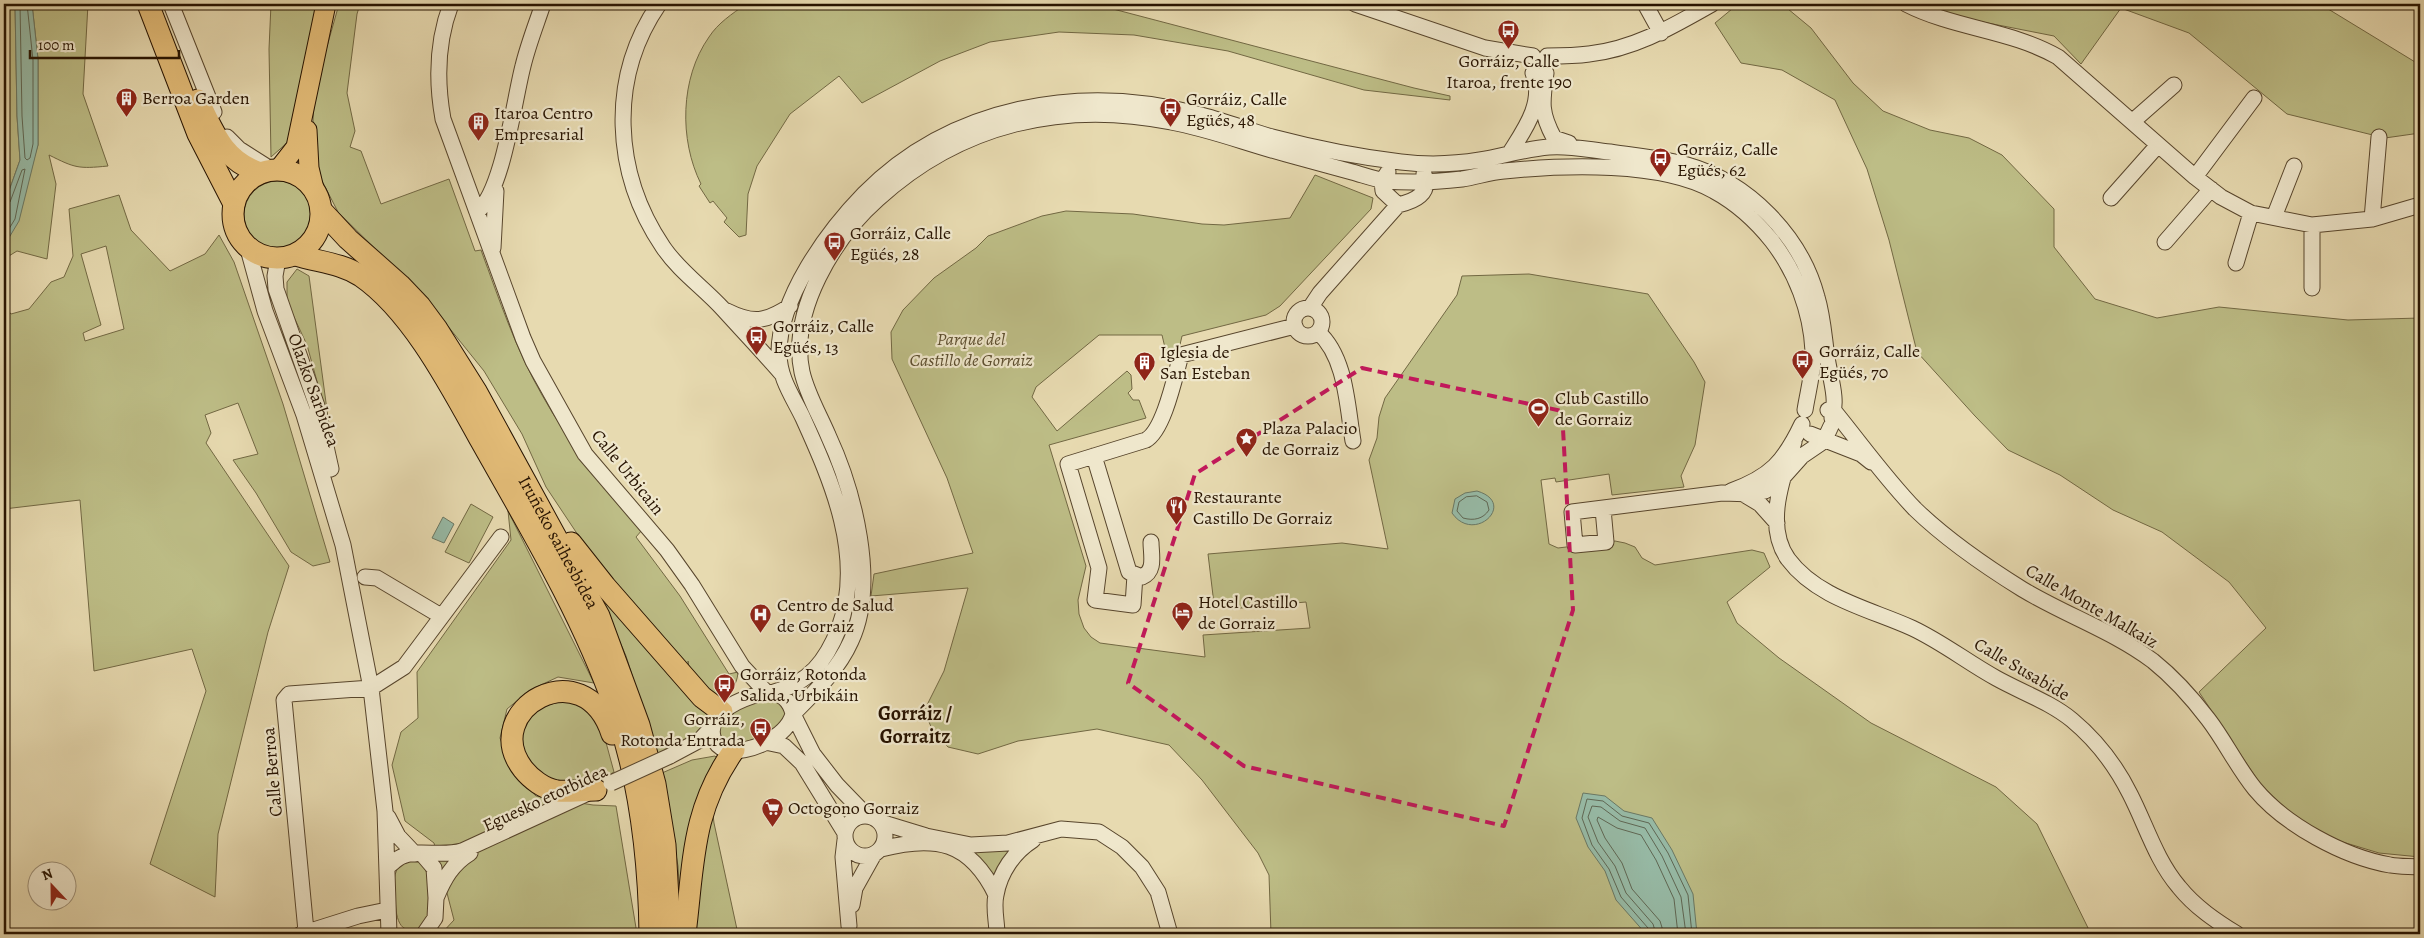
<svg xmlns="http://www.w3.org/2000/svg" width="2424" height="938" font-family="Alegreya,serif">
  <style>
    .green { fill: #bdbd86; stroke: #726843; fill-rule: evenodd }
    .water { fill: #97bba7; stroke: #6a7864 }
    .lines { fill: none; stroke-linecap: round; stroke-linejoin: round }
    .shore { stroke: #5f6754; stroke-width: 1 }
    .minor-casing { stroke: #57452c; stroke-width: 17 }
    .major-casing { stroke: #271300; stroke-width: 21 }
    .highway-casing { stroke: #271300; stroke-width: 23 }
    .minor { stroke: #efe7cc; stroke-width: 15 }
    .major { stroke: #e4bd78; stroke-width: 19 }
    .highway { stroke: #e4bd78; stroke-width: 21 }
    .minor-bridge-casing { stroke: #57452c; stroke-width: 17; stroke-linecap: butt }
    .minor-bridge { stroke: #efe7cc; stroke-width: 15 }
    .marked { fill: none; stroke: #c2185b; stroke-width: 4; stroke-dasharray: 10 6; stroke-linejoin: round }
    .labels { text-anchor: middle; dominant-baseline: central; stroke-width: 4.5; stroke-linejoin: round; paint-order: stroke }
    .poi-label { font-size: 18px; fill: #271300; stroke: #efe7cc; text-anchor: start }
    .park-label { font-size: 18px; font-style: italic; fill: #5c4e2f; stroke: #efe7cc }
    .street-label { font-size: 18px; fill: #271300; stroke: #efe7cc }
    .quarter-label { font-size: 20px; font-weight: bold; fill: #271300; stroke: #efe7cc }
  </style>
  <rect width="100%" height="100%" fill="#e7dab0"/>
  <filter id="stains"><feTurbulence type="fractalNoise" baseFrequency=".004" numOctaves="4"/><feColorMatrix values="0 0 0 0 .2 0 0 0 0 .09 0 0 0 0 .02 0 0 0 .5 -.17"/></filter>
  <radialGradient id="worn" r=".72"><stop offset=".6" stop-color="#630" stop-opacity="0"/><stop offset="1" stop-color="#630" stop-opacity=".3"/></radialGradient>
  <!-- green -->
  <path class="green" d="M4 4H15L17 116 20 160 4 205Z
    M32 4H88L83 94 108 166C78 169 75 168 49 155L56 184 47 259 17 251 4 259V242L8 241 38 145V59Z
    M271 4H318L288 142 271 157 269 49Z
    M339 4H360L357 14 347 93 355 131 350 147 361 151 381 204 449 179 475 251 481 250C499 299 516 350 542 395 569 444 606 486 642 530L636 537 680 596 729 674 738 672C737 687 730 692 716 697L691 681 688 661 691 684 578 535 546 487 522 434 484 371 426 299 338 212 318 173 313 120 315 89Z
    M746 4H1094L1414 88 1450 96V100L1364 90 1228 51 1134 35 1059 32 990 42 940 61 862 103 839 76 790 114 757 166 748 194 746 235 739 237 724 222 727 218 713 201 710 203 699 186 701 184C679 140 680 78 709 37 718 23 732 14 746 4Z
    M1738 4H1782L1811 28 1853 83 1883 111 1930 130 1969 138 2002 155 2054 209V247L2095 299 2157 318 2219 307 2348 320 2420 318V857L2379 853 2326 837 2291 814 2261 785 2199 692 2266 628 2229 582 2162 532 2113 510 2060 475 2008 450 1975 416 1917 352 1889 240 1867 169 1835 100 1782 70 1741 63 1715 23Z
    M1919 4H2320L2420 65V133L2385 138 2287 114 2189 33 2121 8 2081 64 2054 36 1947 15Z
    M1315 175 1373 198 1371 209 1280 306 1266 315 1182 336 1179 349 1166 352 1162 335H1099L1036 387 1032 397 1057 431 1127 371 1131 375 1132 389 1128 393 1133 400H1139L1146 418 1049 445 1086 566 1078 600 1079 614 1084 628 1091 637 1100 643 1205 657 1203 635 1310 628 1306 602 1230 609 1228 603 1214 604 1208 554 1342 543 1388 549 1369 460 1377 438 1379 417 1385 398 1457 295 1462 276 1529 274 1648 294 1694 362 1705 382 1695 445 1681 476 1684 487 1612 495 1609 474 1556 482 1555 478 1541 480 1549 544 1558 548 1615 541 1625 543 1635 547 1642 558 1655 565 1752 550 1764 553 1770 567 1727 602 1737 623 1779 658 1871 723 1996 787 2037 824 2091 934H1271L1269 875 1258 853 1202 780 1169 745 1097 729 1018 741 978 754 948 747 933 731 924 711 944 671 968 588 871 596 874 574 973 553 947 478 892 359 891 332 903 310 934 278 976 248 988 236 1042 216 1066 211 1133 214 1202 224 1224 225 1290 218Z
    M244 215a34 34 0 1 1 68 0a34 34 0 1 1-68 0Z
    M119 195 131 230 170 271 205 254 219 235 234 262 283 404 330 562 313 566 291 552 256 493 233 460 258 454 238 403 205 415 211 433 206 443 289 566 268 632 218 834 215 897 150 864 206 691 192 649 94 671 80 500 4 509V306L11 314 29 309 51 282 64 277 73 256 69 209ZM106 246 124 329 85 341 83 333 101 325 81 254Z
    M297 269 309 276 329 425 307 345 287 302V282Z
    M471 504 493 517 469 563 445 552Z
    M508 511 594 683 558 677 530 690 507 709 500 738 514 775 536 796 593 805 616 806 637 934H441L454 920 434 843 405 821 392 765 401 732 418 718 417 672 511 540Z
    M594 582 707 714C701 738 678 745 657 754L626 656Z
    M573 698 601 724 614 772 597 782 556 785 523 760 520 727 531 710Z
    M768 699 780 703C783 707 787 712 785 717 779 730 741 748 727 743 724 742 721 738 720 735 714 713 753 703 768 699Z
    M715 756 718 759 681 919 678 866 662 773 692 760Z
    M712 807 714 823 738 934H694L699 872Z
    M1016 844 995 886 970 848Z
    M418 860C436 877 431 907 424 928 397 938 396 916 395 896 394 888 393 879 396 872 397 868 400 865 403 862Z"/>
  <!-- water -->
  <path class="water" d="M15 4H32L38 59V145L19 221 7 241 4 242V205L20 160 17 116Z
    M1477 491C1518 503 1474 545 1452 513L1455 499 1465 493Z
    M443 517 454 524 444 543 432 538Z
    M1583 793 1605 796 1624 811 1652 818 1672 850 1693 894 1697 934H1646L1616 900 1605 871 1588 847 1576 818Z"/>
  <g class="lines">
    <!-- shore -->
    <path class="shore" d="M20 4 22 116 25 158 27 160 30 158 33 144V60L27 4
      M4 204 10 202 22 170 25 169 15 219 4 237
      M1477 496 1487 502 1489 510C1483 519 1474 521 1463 518L1457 511 1459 502 1466 497Z
      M1650 934 1648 928 1621 897 1609 869 1592 845 1582 818 1587 799 1603 801 1622 816 1649 823 1668 853 1688 895 1692 934
      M1656 934 1653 924 1626 893 1615 866 1598 842 1588 817 1592 806 1601 807 1620 821 1645 828 1662 856 1681 897 1686 934
      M1664 934 1660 921 1632 889 1622 863 1605 838 1597 820 1598 817 1617 828 1641 835 1656 860 1674 899 1678 934"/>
    <defs>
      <path id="minor" d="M171 4 214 112
        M451 4C437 41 436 80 443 119L523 338 533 361 585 454 667 550 692 585 742 666 766 692
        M659 4C608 78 613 173 663 247 679 271 704 288 723 309 743 331 763 352 782 374
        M1355 4 1485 48 1533 56
        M1645 4 1661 33
        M1906 4C1955 29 2011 30 2058 57L2195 177 2221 197 2251 213 2312 225 2372 219 2420 205
        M1547 56C1561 56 1575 56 1589 54 1635 49 1673 26 1712 4
        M1546 73C1542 102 1540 112 1554 138L1569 143
        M2132 122 2174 85
        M227 137 239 149 272 170
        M1511 151C1525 129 1545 101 1533 73
        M1388 172 1382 181 1383 191 1398 205C1415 201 1431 194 1424 174
        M2195 177 2254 98
        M2111 198 2158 145
        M477 212C503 192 514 100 523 66 528 45 536 25 543 4
        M2274 217 2294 166
        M2372 219 2379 137
        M2165 242 2211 189
        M493 248 496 191
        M248 249 265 311 304 415 343 545 371 688 385 811 389 934
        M278 259 275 276 276 289 317 406 331 469
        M2236 263 2251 213
        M2312 288V225
        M1310 308 1320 293 1398 205
        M1294 322a14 14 0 1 1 28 0a14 14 0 1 1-28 0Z
        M727 311C753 324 766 322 790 306
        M1318 332C1346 357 1347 405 1353 441
        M1828 410 1835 412C1861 444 1886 479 1915 509 1947 540 1985 566 2022 589 2065 615 2113 631 2153 661 2173 677 2192 698 2208 719 2225 741 2237 767 2255 789 2285 825 2344 857 2390 865 2400 867 2410 866 2420 867
        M1810 434 1861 454 1871 462
        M1794 442C1783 477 1764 525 1788 559 1817 598 1870 609 1912 628 1942 642 1967 662 1996 678 2021 692 2050 702 2072 720 2096 740 2116 766 2130 794 2146 825 2156 860 2179 887 2195 907 2216 921 2237 934
        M1094 456 1129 572 1142 577C1156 571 1151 555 1151 542
        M1731 491C1770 477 1784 462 1802 424
        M1745 495 1760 504 1777 523
        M1603 509 1606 542 1575 545 1572 512 1722 493 1753 494 1765 491 1777 484 1802 456 1824 441 1831 426
        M1135 575 1133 605 1095 600 1099 568 1068 464 1146 440C1164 430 1175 376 1181 355L1295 326
        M365 577 377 578 441 616
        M766 692C781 692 790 700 793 714 787 737 748 755 726 750 720 748 715 743 713 737 706 710 747 697 766 692Z
        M774 692C809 683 826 661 839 628 865 557 832 482 803 418 793 397 779 378 779 353 779 298 827 232 864 194 951 106 1080 83 1197 114 1223 120 1247 130 1272 137 1314 148 1358 157 1401 162 1426 165 1456 164 1480 160 1503 156 1525 149 1549 147 1568 145 1590 150 1610 152 1635 156 1662 158 1687 165 1748 182 1801 236 1817 297 1823 317 1824 337 1827 357 1830 378 1838 398 1832 418
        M793 714C815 692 838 670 851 641 878 583 854 491 828 435 819 414 807 394 802 372 789 311 834 238 878 199 960 124 1063 100 1171 122 1210 129 1248 144 1286 154 1308 160 1330 166 1352 172 1363 175 1374 179 1385 181 1410 183 1437 182 1462 179 1476 177 1490 172 1504 171 1563 165 1662 161 1714 191 1736 203 1756 221 1772 241 1796 272 1811 311 1813 351 1814 370 1808 391 1805 410
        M793 714 813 754 837 785 867 816
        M765 742 784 746 802 763 845 833
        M670 756 700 740 712 727
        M845 836a20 20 0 1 1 40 0a20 20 0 1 1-40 0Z
        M388 817 398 836 415 854
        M880 822 926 836 971 845 1008 843 1061 829 1099 832 1122 847 1142 867 1158 892 1170 934
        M845 840 843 857 849 926
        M881 849C935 835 970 841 996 895
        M422 854 434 868 436 898 435 918 424 934
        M387 867C392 864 397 858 403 856 418 849 442 857 462 851L586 794
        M436 898C444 879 452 864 470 853
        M852 905 855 888 874 854
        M301 934 358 916 387 910
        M312 934 306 931 284 700 289 694 371 688 404 667 501 537
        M997 934C997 922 993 907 996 895 1000 872 1014 852 1033 840"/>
      <path id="major" d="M307 130 309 168 314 189
        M278 170 296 147 326 4"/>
      <g id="highway">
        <path d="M148 4 198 134 234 204"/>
        <path d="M198 100C214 133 223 160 260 173"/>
        <circle cx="277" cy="214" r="44"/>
        <path id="s1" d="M322 211 348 239 400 285 420 306 437 329 476 391 599 616 639 725 655 784 665 845 670 934"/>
        <path d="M296 255C318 262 341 263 361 276 412 311 451 387 481 441 530 528 582 614 615 708 640 781 649 858 650 934"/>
        <path d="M571 543 605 586 702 697 722 712"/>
        <path d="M596 790C583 790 569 792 557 791 544 789 531 779 523 769 478 710 584 648 612 734"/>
        <path d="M685 934C694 863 691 811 734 750"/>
      </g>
    </defs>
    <!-- minor casing -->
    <use href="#minor" class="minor-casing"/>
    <!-- major casing -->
    <use href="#major" class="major-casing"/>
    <!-- highway casing -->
    <use href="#highway" class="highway-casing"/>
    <!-- minor -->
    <use href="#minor" class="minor"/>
    <!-- major -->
    <use href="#major" class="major"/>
    <!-- highway -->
    <use href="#highway" class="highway"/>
    <defs>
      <path id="minor-bridge" d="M611 783 670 756"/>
    </defs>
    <!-- minor-bridge casing -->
    <use href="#minor-bridge" class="minor-bridge-casing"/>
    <!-- minor-bridge -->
    <use href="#minor-bridge" class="minor-bridge"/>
  </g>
  <!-- marked area -->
  <path class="marked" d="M1362 368 1562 411 1573 610 1504 826 1244 766 1128 683 1195 474Z"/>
  <!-- icons -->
  <defs>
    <symbol id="bus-pin" viewBox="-11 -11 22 30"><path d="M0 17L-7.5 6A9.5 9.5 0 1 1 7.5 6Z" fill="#8f2418" stroke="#efe7cc"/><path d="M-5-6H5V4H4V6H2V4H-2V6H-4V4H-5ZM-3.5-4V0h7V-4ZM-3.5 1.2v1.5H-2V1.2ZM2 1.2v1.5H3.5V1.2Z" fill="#fff"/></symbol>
    <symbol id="building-pin" viewBox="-11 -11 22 30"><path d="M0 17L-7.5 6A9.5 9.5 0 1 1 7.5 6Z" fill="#8f2418" stroke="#efe7cc"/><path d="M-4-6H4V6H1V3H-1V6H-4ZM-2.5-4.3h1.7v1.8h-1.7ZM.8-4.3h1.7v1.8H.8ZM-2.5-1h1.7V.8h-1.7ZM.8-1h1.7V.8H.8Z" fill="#fff"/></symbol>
    <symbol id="stadium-pin" viewBox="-11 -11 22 30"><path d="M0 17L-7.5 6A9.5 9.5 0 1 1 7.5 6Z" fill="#8f2418" stroke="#efe7cc"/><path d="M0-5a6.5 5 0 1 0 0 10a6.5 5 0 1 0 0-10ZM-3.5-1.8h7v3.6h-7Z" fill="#fff"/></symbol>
    <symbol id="sight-pin" viewBox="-11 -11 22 30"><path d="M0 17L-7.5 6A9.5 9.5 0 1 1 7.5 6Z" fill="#8f2418" stroke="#efe7cc"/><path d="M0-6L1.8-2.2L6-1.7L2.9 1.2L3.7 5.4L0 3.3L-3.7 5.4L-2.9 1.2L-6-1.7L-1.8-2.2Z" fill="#fff"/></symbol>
    <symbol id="restaurant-pin" viewBox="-11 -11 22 30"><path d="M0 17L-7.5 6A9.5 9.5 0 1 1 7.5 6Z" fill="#8f2418" stroke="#efe7cc"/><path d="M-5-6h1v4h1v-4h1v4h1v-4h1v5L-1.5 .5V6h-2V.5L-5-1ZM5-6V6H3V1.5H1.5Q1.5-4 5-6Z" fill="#fff"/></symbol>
    <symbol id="hotel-pin" viewBox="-11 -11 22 30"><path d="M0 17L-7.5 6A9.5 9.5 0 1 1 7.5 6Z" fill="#8f2418" stroke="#efe7cc"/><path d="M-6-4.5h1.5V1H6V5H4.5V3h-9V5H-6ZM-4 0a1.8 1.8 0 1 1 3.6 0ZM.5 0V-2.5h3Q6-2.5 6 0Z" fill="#fff"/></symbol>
    <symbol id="hospital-pin" viewBox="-11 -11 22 30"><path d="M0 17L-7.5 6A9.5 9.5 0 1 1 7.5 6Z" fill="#8f2418" stroke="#efe7cc"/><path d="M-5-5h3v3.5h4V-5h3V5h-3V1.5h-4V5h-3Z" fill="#fff"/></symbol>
    <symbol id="supermarket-pin" viewBox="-11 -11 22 30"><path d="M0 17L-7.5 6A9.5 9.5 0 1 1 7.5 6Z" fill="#8f2418" stroke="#efe7cc"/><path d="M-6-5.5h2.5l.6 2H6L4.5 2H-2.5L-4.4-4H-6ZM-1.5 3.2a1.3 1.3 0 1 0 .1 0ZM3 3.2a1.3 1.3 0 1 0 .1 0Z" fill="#fff"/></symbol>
  </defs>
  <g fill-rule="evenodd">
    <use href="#bus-pin" x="1496" y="18" width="25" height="34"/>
    <use href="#building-pin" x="114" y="86" width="25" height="34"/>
    <use href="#bus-pin" x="1158" y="96" width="25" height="34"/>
    <use href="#building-pin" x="466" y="110" width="25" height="34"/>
    <use href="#bus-pin" x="1648" y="146" width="25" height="34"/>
    <use href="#bus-pin" x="822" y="230" width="25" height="34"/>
    <use href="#bus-pin" x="744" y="324" width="25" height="34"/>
    <use href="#bus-pin" x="1790" y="348" width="25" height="34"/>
    <use href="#building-pin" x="1132" y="350" width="25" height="34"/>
    <use href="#stadium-pin" x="1526" y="396" width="25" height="34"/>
    <use href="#sight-pin" x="1234" y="426" width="25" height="34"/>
    <use href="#restaurant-pin" x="1164" y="494" width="25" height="34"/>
    <use href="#hotel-pin" x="1170" y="600" width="25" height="34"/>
    <use href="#hospital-pin" x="748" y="602" width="25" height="34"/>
    <use href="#bus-pin" x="712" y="672" width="25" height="34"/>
    <use href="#bus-pin" x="748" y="716" width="25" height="34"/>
    <use href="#supermarket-pin" x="760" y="796" width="25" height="34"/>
  </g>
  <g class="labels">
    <!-- poi labels -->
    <g class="poi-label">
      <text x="1509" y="61" text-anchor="middle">Gorráiz, Calle<tspan x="1509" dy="21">Itaroa, frente 190</tspan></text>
      <text x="142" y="98">Berroa Garden</text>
      <text x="1186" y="99">Gorráiz, Calle<tspan x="1186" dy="21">Egüés, 48</tspan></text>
      <text x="494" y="113">Itaroa Centro<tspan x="494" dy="21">Empresarial</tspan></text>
      <text x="1677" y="149">Gorráiz, Calle<tspan x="1677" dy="21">Egüés, 62</tspan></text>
      <text x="850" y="233">Gorráiz, Calle<tspan x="850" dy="21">Egüés, 28</tspan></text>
      <text x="773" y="326">Gorráiz, Calle<tspan x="773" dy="21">Egüés, 13</tspan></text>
      <text x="1819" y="351">Gorráiz, Calle<tspan x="1819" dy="21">Egüés, 70</tspan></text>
      <text x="1160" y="352">Iglesia de<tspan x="1160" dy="21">San Esteban</tspan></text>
      <text x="1555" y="398">Club Castillo<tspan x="1555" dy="21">de Gorraiz</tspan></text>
      <text x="1262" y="428">Plaza Palacio<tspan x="1262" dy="21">de Gorraiz</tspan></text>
      <text x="1193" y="497">Restaurante<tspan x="1193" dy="21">Castillo De Gorraiz</tspan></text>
      <text x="1198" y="602">Hotel Castillo<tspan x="1198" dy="21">de Gorraiz</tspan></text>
      <text x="777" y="605">Centro de Salud<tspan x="777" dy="21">de Gorraiz</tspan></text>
      <text x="740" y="674">Gorráiz, Rotonda<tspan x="740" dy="21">Salida, Urbikáin</tspan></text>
      <text x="745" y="719" text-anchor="end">Gorráiz,<tspan x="745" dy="21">Rotonda Entrada</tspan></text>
      <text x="788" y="808">Octogono Gorraiz</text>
    </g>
    <!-- park labels -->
    <g class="park-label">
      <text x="971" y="339">Parque del<tspan x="971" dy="21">Castillo de Gorraiz</tspan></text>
    </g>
    <!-- street labels -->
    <g class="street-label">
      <text transform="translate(314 390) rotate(70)">Olazko Sarbidea</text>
      <text transform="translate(628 472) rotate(51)">Calle Urbicain</text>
      <text stroke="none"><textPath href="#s1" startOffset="411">Iruñeko saihesbidea</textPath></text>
      <text transform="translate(2092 606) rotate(30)">Calle Monte Malkaiz</text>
      <text transform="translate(2022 669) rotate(30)">Calle Susabide</text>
      <text transform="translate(272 772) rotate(-95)">Calle Berroa</text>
      <text transform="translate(545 798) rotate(-25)">Eguesko etorbidea</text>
    </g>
    <!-- quarter labels -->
    <g class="quarter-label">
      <text x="915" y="713">Gorráiz /<tspan x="915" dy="23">Gorraitz</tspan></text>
    </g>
  </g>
  <!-- margin -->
  <rect width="2424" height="938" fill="none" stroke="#e7dab0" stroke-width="20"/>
  <rect x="5" y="5" width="2414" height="928" fill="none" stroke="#271300" stroke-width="2.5"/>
  <rect x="10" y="10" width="2404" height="918" fill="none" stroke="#271300"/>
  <!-- north arrow -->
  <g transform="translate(52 886) rotate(338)"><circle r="24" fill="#efe7cc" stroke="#9f927a"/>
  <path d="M0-4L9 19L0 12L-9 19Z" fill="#8f2418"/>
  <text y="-8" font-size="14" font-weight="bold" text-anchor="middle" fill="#271300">N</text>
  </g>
  <!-- scale -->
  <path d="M30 50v8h149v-8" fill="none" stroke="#271300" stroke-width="2.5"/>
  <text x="38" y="50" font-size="15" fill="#271300" stroke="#efe7cc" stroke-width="4" paint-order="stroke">100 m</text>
  <rect width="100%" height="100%" filter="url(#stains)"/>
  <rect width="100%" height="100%" fill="url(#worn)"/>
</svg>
